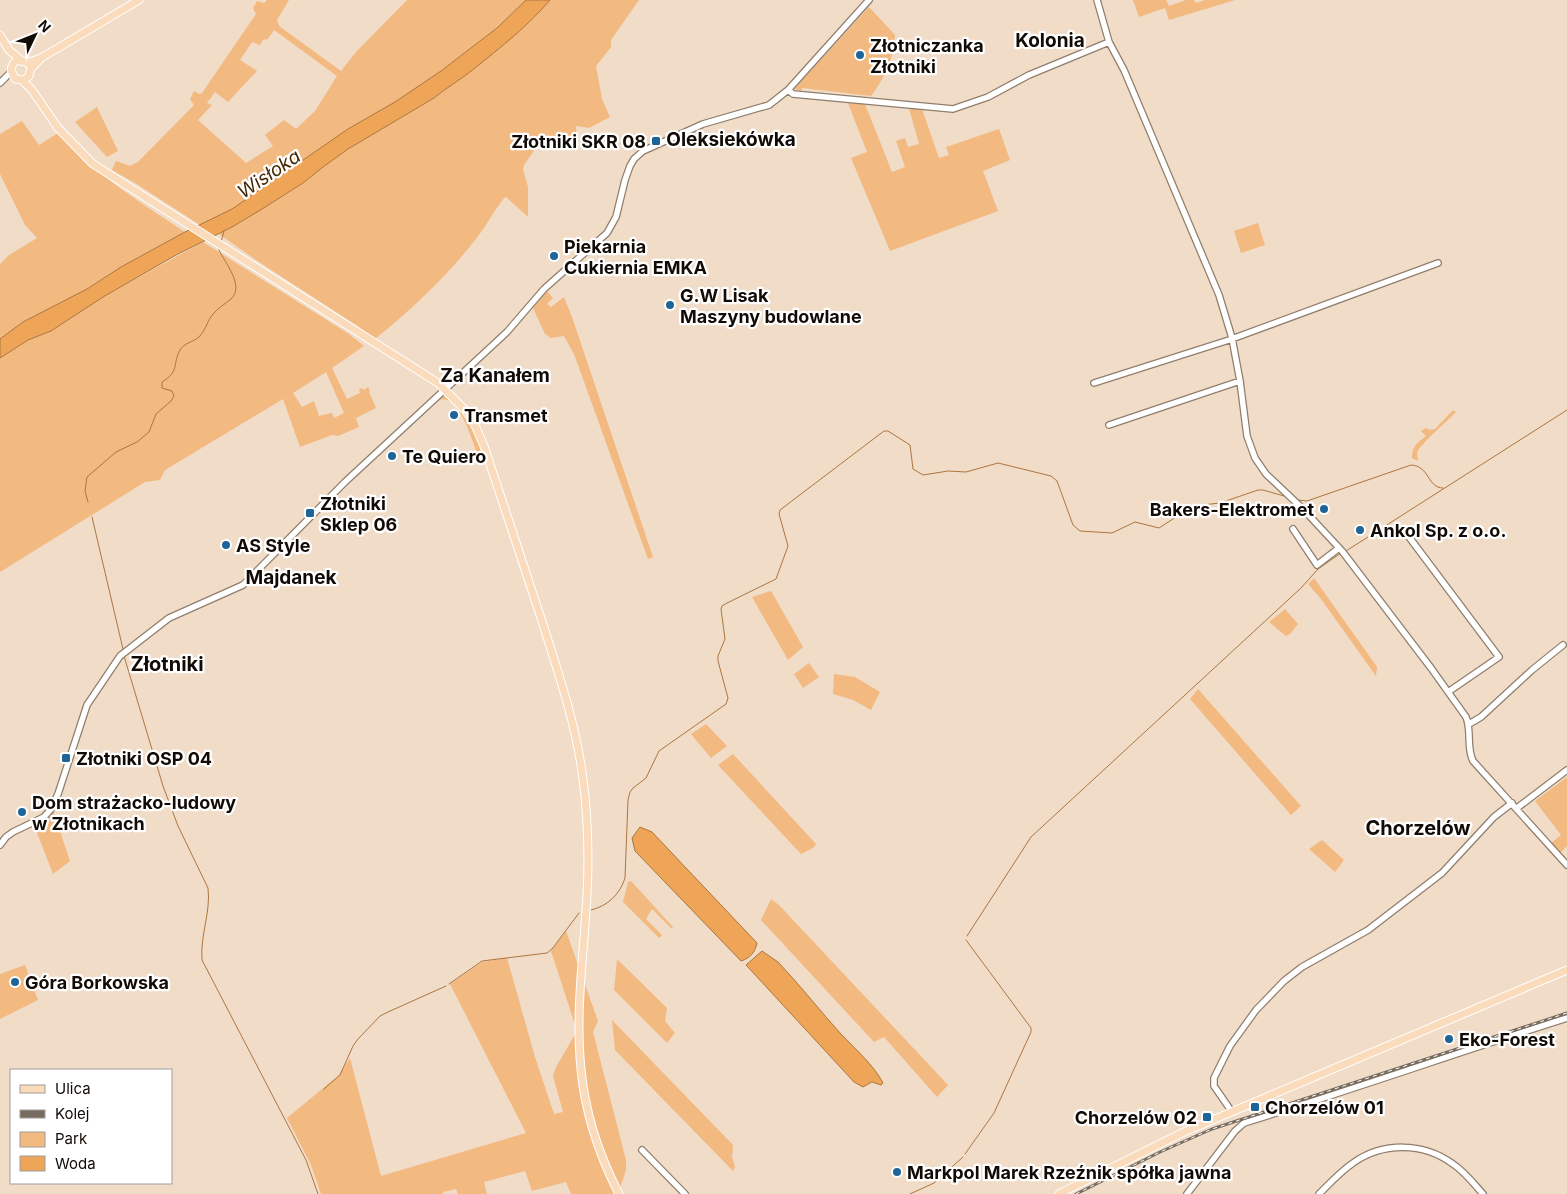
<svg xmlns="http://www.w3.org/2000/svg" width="1567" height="1194" font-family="Inter,sans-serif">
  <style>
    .green { fill: #f2b981; fill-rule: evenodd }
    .water { fill: #eea558; stroke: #ac763f }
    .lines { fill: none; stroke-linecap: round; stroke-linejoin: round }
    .stream { stroke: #ac763f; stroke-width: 1 }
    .minor-casing { stroke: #907e6c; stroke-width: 8 }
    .major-casing { stroke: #fff; stroke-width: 9 }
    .minor { stroke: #fff; stroke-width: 5.5 }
    .major { stroke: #fadbbc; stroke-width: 7 }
    .rail-casing { stroke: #786b5f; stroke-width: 3 }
    .rail { stroke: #fff; stroke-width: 1; stroke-dasharray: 4; stroke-linecap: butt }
    .poi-dot { fill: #1e6498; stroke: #fff; stroke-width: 2 }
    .labels { text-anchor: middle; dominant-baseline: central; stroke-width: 4.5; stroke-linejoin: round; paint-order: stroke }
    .poi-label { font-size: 18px; font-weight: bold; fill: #110a05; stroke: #fff; text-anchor: start }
    .neighbourhood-label { font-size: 19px; font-weight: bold; fill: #110a05; stroke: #fff }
    .water-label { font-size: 19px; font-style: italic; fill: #442805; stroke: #fff }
    .quarter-label { font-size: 20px; font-weight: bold; fill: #110a05; stroke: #fff }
  </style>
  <rect width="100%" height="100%" fill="#f1dcc8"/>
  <!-- green -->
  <path class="green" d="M267 0H289L277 20 279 26 341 71 356 52 407 0H526L497 28 441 71 395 102 348 129 232 209 200 225 135 183 112 170 116 161 130 166 138 162 194 105 190 99 194 91 199 94 202 93 256 14 253 8 257 1 264 3ZM274 30 337 76 315 111 296 129 284 120 265 135 273 146 246 163 198 120 212 105 207 103 215 92 228 102 257 71 240 60 252 42 260 45 263 40 268 39Z
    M550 0H639L611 40V47L596 66 602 99 610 117 589 128 576 126 577 145H538L524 165 523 169 528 187V217L506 197 504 198C494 211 486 226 476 239 447 276 412 309 375 339L359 327 256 260 219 234 303 183 323 167 348 149 434 98 516 34 534 18Z
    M1133 0H1166L1169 6 1186 0H1194L1196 3 1205 0H1235L1169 20 1165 8 1139 17Z
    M869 7 895 35C894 59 885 77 871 96L802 88V91L794 89Z
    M848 103 865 104 892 172 905 167 896 141 905 138 908 147 919 144 908 105 921 106 939 158 949 155 946 147 999 129 1010 160 983 171 998 211 890 251 851 158 867 152Z
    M97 107 118 151 107 157 75 122Z
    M22 121 39 145 58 133C94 174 140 202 185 232L121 267 69 300 23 322 0 339V264L9 255 37 238 25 225 0 174V134Z
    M1258 223 1265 245 1241 253 1234 231Z
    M203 242 349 334 364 346 332 368 347 399 360 393 359 389 362 388 364 390 368 387 370 391 369 392 376 408 356 418 359 427 338 436 332 435 300 447 283 399 165 470 160 480 145 482 0 572V358L28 340 51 331 103 297ZM326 372 344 413 334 418 332 413 319 416 314 401 302 407 293 393Z
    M547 291 553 298 547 304 551 307 564 297 572 317 653 557 648 559 574 354 564 336 551 338 545 334 533 308Z
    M443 396C456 398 485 442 482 454L478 455C472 441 463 409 450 401 446 399 444 400 439 399Z
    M1453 410 1456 412C1443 426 1427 437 1417 452L1418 461 1412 458C1412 446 1417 443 1426 436L1421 431 1426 428 1430 430 1435 429Z
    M1314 578 1377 667 1376 676 1321 599 1308 584Z
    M771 591 803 647 788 660 752 597Z
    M1285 609 1298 624 1290 634 1286 636 1269 622Z
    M809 663 819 677 803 688 794 674Z
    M834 674 855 677 880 692 871 710 853 700 833 694Z
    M1198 689 1301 806 1291 815 1190 699Z
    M706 724 727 746 711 758 691 734Z
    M733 754 816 844 813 848 801 854 718 765Z
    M1567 777V846L1560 853 1551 843 1561 835 1535 801Z
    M53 810 70 861 53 874 34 825Z
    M1322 840 1344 860 1335 872 1309 849Z
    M631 881 673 927 672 929 652 909 646 919 662 935 659 938 623 902 628 882Z
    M771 899 779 905 948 1085 937 1097 884 1037 874 1042 761 920Z
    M566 931 598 1021 593 1032 626 1160V1170L618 1194H571L566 1182 532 1191 525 1171 484 1182 487 1194H458L456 1189 443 1192V1194H321L311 1165 287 1118 339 1075 350 1058 381 1176 526 1133 450 984 482 962 507 958 535 1057 554 1114 563 1112 553 1076 556 1067 577 1031 551 951Z
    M617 959 667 1008 665 1021 675 1033 667 1043 614 990Z
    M25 965 38 1000 0 1019V974Z
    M612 1020 733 1145 732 1157 735 1167 733 1171 615 1050Z"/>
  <!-- water -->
  <path class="water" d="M526 0H550C528 26 501 47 475 68 462 79 447 87 434 98L348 149 323 167 303 183 262 209 232 227 176 255 103 297 51 331 28 340 0 358V339L23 322 87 289 121 267 185 232 232 209 348 129 395 102 441 71 497 28Z
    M640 827 652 832 757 943C755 953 750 958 741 961L635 851 632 838Z
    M762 951C767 955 773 958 778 962 800 985 820 1011 841 1034 856 1050 873 1064 883 1083L881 1085 872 1082 863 1087 854 1082 746 965Z"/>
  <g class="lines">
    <!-- stream -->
    <path class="stream" d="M221 242 224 231
      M1298 500 1307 501 1411 465C1430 466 1427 488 1443 488
      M88 502 85 491 87 477 116 452 137 442 149 432 156 414 171 401 174 396 172 391 162 388V382C180 371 172 365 180 350 184 343 193 342 199 337 207 328 207 321 213 314 218 308 225 304 231 299 245 286 225 263 219 250V248
      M92 517 123 649
      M1346 551 1567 410
      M124 656 163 786 178 826 208 888C211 912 200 935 202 960L306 1160 318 1194
      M591 910C608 906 620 894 625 878L628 800 630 792 633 788 646 778 659 751 726 704 728 698 718 661V656L725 639 721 609 722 606 727 603 776 579 788 546 779 514 780 510 884 431H888L910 445 913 469 923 475 948 471 966 472 998 463 1051 476 1057 481 1073 525 1080 531 1112 533 1135 522 1159 528 1193 506 1220 503 1258 490H1263L1284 496
      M967 936 1031 837 1301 588 1318 569 1341 553
      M449 984 482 961 547 953 552 949 579 913
      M324 1089 340 1075 353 1046 358 1039 380 1016 388 1012 446 986
      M965 1154 994 1113 1031 1032V1028L966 940
      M910 1194 934 1183 963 1157"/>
    <defs>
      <path id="minor" d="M1097 0 1109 42 1124 70 1219 295 1232 338 1240 381 1247 436 1255 458 1266 474 1303 509 1342 551 1431 668 1466 717C1472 731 1466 747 1473 761L1567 865
        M0 83 9 74 11 70
        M788 90 793 94 953 109 988 97 1029 75 1109 42
        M1094 383 1229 340 1438 263
        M1109 425 1240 381
        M1293 529 1317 565 1339 548
        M1403 529 1499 657 1448 692
        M1469 724 1481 717 1532 670 1563 645
        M1517 808 1567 770
        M0 845 6 837 13 832 44 817 51 809 58 794 87 705 120 656 169 618 243 585 345 482 507 332 544 289 607 233 616 217 625 180 630 166 634 159 643 151 703 124 769 105 788 90 869 0
        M1232 1112 1214 1086V1078L1230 1046 1256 1010 1284 981 1302 967 1368 930 1442 873 1494 817 1512 803
        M642 1150 685 1194
        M1187 1194 1235 1131 1244 1123C1352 1090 1459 1052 1567 1018
        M1319 1194C1330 1183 1340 1172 1353 1163 1383 1142 1423 1142 1453 1164 1465 1172 1474 1184 1483 1194"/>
      <path id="major" d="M0 35 9 50 21 60
        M26 61 31 67 29 76 24 80 15 79 11 70C14 55 21 63 30 62 33 61 35 60 38 59
        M31 69 41 58 139 0
        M22 80 32 90 58 128 93 164 438 383 465 410 474 423 484 446C503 502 521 559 540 615 557 669 576 723 583 779 588 818 589 856 587 895 584 953 575 1011 581 1069 585 1113 599 1155 619 1194
        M1059 1194 1184 1132 1567 970"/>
    </defs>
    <!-- minor casing -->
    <use href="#minor" class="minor-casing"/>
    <!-- major casing -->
    <use href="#major" class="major-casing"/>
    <!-- minor -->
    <use href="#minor" class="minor"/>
    <!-- major -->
    <use href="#major" class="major"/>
    <defs>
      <path id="rail" d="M1076 1194 1160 1152 1212 1129 1567 1013"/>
    </defs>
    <!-- rail casing -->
    <use href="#rail" class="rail-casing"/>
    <!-- rail -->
    <use href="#rail" class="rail"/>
  </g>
  <!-- markers -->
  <g class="poi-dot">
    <circle cx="860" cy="55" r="5"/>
    <rect x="651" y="136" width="10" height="10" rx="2.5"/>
    <circle cx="554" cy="256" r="5"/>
    <circle cx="670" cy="305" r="5"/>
    <circle cx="454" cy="415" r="5"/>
    <circle cx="392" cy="456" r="5"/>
    <circle cx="1324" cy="509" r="5"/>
    <rect x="305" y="508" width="10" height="10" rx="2.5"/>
    <circle cx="1360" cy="530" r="5"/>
    <circle cx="226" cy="545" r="5"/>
    <rect x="61" y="753" width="10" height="10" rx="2.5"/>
    <circle cx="22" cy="812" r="5"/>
    <circle cx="15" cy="982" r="5"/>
    <circle cx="1449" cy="1039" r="5"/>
    <rect x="1250" y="1102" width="10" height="10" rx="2.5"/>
    <rect x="1202" y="1112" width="10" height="10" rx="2.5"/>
    <circle cx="897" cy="1172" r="5"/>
  </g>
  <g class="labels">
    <!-- poi labels -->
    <g class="poi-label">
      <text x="870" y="45">Złotniczanka<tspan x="870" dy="21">Złotniki</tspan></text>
      <text x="646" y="141" text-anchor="end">Złotniki SKR 08</text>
      <text x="564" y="246">Piekarnia<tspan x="564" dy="21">Cukiernia EMKA</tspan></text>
      <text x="680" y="295">G.W Lisak<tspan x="680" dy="21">Maszyny budowlane</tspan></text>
      <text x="464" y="415">Transmet</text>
      <text x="402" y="456">Te Quiero</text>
      <text x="320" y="503">Złotniki<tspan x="320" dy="21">Sklep 06</tspan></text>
      <text x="1314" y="509" text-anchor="end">Bakers-Elektromet</text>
      <text x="1370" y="530">Ankol Sp. z o.o.</text>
      <text x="236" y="545">AS Style</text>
      <text x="76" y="758">Złotniki OSP 04</text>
      <text x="32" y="802">Dom strażacko-ludowy<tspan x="32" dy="21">w Złotnikach</tspan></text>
      <text x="25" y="982">Góra Borkowska</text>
      <text x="1459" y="1039">Eko-Forest</text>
      <text x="1265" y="1107">Chorzelów 01</text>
      <text x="1197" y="1117" text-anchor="end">Chorzelów 02</text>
      <text x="907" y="1172">Markpol Marek Rzeźnik spółka jawna</text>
    </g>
    <!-- neighbourhood labels -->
    <g class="neighbourhood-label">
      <text x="1050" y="40">Kolonia</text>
      <text x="731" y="139">Oleksiekówka</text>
      <text x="495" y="375">Za Kanałem</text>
      <text x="291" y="577">Majdanek</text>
    </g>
    <!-- water labels -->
    <g class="water-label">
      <text transform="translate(269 174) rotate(-34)">Wisłoka</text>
    </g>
    <!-- quarter labels -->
    <g class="quarter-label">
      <text x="167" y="664">Złotniki</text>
      <text x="1418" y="828">Chorzelów</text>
    </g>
  </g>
  <!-- legend -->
  <rect x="10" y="1069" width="162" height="115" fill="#ffffff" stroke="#a09d9b"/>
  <rect x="20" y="1085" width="25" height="8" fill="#fadbbc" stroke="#a09d9b"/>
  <text x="55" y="1094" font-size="15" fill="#110a05">Ulica</text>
  <rect x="20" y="1110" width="25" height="8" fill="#786b5f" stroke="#a09d9b"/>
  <text x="55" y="1119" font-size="15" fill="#110a05">Kolej</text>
  <rect x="20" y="1132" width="25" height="15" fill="#f2b981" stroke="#a09d9b"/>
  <text x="55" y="1144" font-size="15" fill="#110a05">Park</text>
  <rect x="20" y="1156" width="25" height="15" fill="#eea558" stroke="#a09d9b"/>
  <text x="55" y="1169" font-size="15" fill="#110a05">Woda</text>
  <!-- north arrow -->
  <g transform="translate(35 35) rotate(47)" stroke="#ffffff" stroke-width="4" paint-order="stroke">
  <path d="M0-4L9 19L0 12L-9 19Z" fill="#110a05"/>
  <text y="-8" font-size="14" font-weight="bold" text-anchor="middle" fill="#110a05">N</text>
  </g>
</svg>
